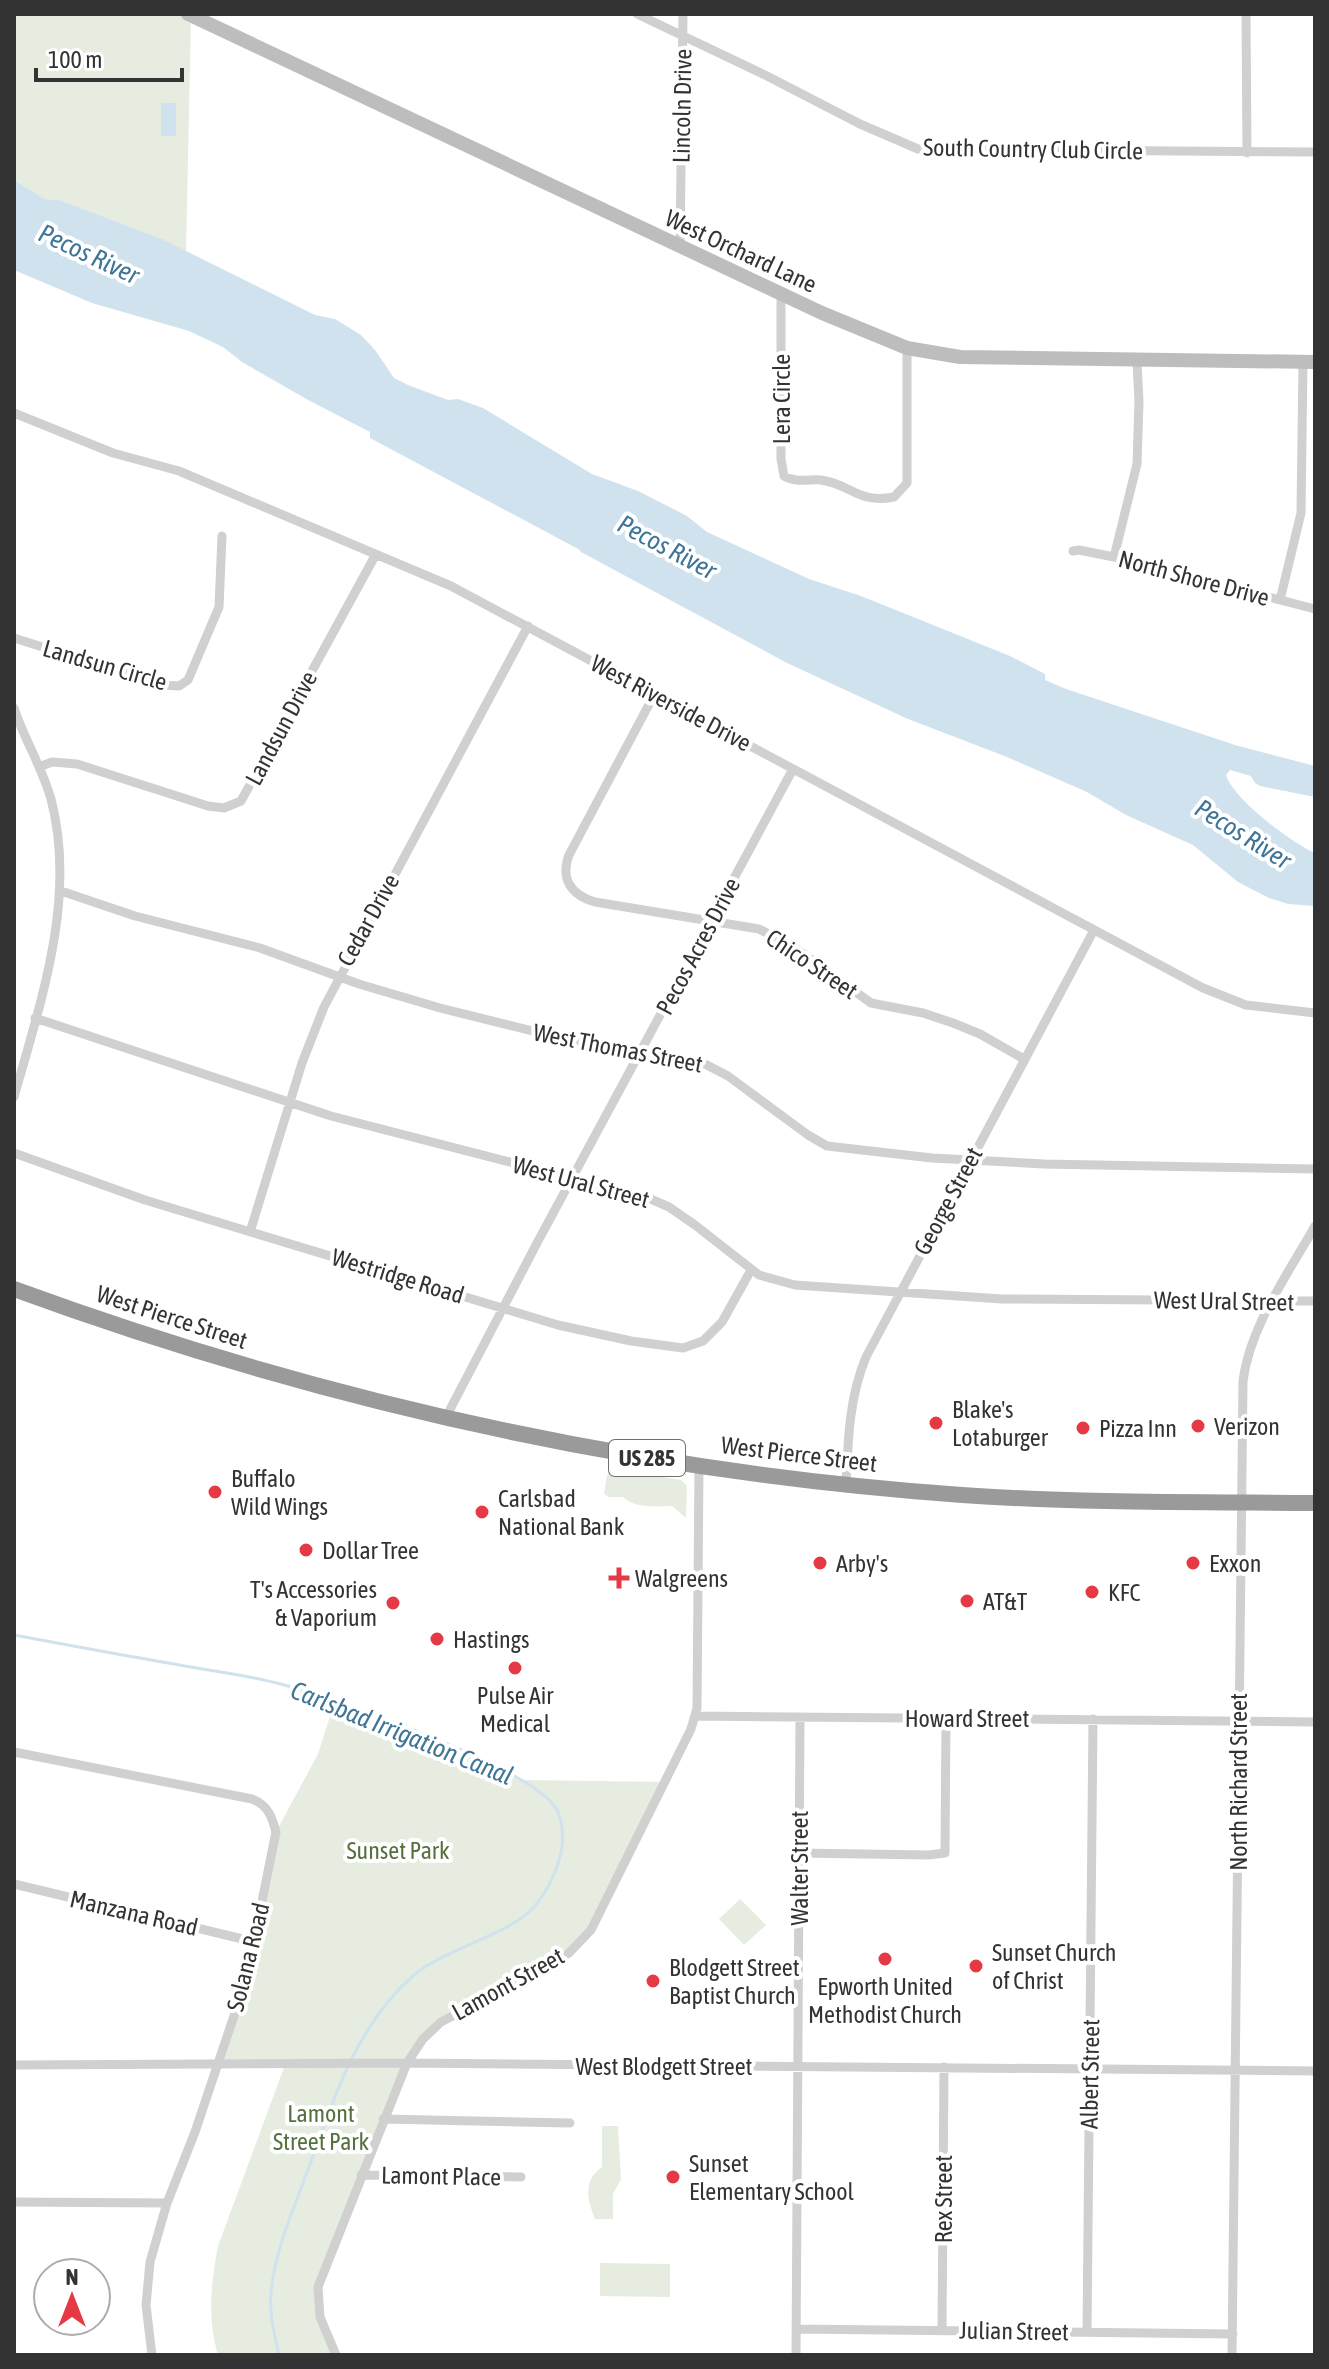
<svg xmlns="http://www.w3.org/2000/svg" width="1329" height="2369" font-family="'Asap Condensed',sans-serif">
  <style>
    .green { fill: #e6ecdf }
    .water { fill: #cfe2ee }
    .lines { fill: none; stroke-linecap: round; stroke-linejoin: round }
    .stream { stroke: #cfe2ee; stroke-width: 3 }
    .street { stroke: #d0d0d0; stroke-width: 9 }
    .secondary { stroke: #bdbdbd; stroke-width: 14 }
    .highway { stroke: #9a9a9a; stroke-width: 16 }
    .poi-dot { fill: #e63946; stroke: #fff; stroke-width: 3 }
    .labels { text-anchor: middle; dominant-baseline: central; stroke-width: 8; stroke-linejoin: round; paint-order: stroke }
    .shield { fill: #fff; stroke: #707070; stroke-width: 2 }
    .shield-label { font-size: 22px; font-weight: bold; fill: #333 }
    .street-label { font-size: 24px; fill: #333; stroke: #fff }
    .poi-label { font-size: 24px; fill: #333; stroke: #fff; text-anchor: start }
    .park-label { font-size: 24px; fill: #56703f; stroke: #fff }
    .water-label { font-size: 26px; font-style: italic; fill: #3f7597; stroke: #fff }
  </style>
  <rect width="100%" height="100%" fill="#fff"/>
  <!-- green -->
  <path class="green" d="M14 14 191 16 186 251 59 200 45 199 14 180Z
    M615 1469 681 1480 687 1486 686 1518 672 1506C657 1506 635 1509 623 1497H609L604 1494 607 1475Z
    M335 1701 422 1734 488 1762 520 1780 667 1782 600 1915 569 1953 457 2012 416 2049 317 2298 336 2355H218C207 2318 211 2283 218 2246L285 2065 216 2064 242 1995 276 1832 318 1754Z
    M740 1899 766 1925 744 1945 719 1919Z
    M602 2126H618L621 2179 613 2194V2219H595C587 2199 583 2180 602 2167Z
    M600 2263 670 2264V2297L600 2296Z"/>
  <!-- water -->
  <path class="water" d="M161 103H176V136H161Z
    M14 180 45 199 59 200 164 240 315 315 335 319 361 335 375 350 394 378 408 385 448 400 458 399 483 408 592 474 638 491 687 516 707 532 809 579 861 596 1010 656 1045 674V680L1066 689 1235 745 1315 766V797L1260 786 1255 783 1251 776 1230 770 1226 775C1233 799 1292 843 1315 853V906L1288 904 1269 898 1238 882 1193 845 1126 815 1087 792 1007 757 908 719 787 663 581 552 580 550 370 438V432L310 401 242 362 223 347 189 331 92 303 14 270Z"/>
  <g class="lines">
    <!-- stream -->
    <path class="stream" d="M14 1635C73 1646 132 1657 191 1667 220 1672 249 1676 277 1683 328 1696 535 1768 557 1810 572 1842 554 1884 533 1908 508 1935 445 1949 414 1975 354 2027 333 2103 306 2175 292 2213 274 2253 271 2294 269 2314 275 2336 279 2355"/>
    <!-- street -->
    <path class="street" d="M637 14 767 76 860 124 918 149 1315 152
      M1246 14 1247 153
      M680 247 683 14
      M781 293V459L784 476C795 483 808 479 821 480 851 484 858 504 894 497L907 483V348
      M14 413 113 453 179 471 451 586 1203 988 1246 1005 1315 1013
      M1073 551 1079 550 1114 557 1315 609
      M1114 557 1137 464 1139 402 1137 361
      M1280 600 1301 513 1303 362
      M14 638 162 685 179 686 188 680 219 607 222 536
      M654 695 569 855C560 879 571 895 595 902L759 929 794 947 871 1003 923 1013 953 1023 980 1034 1024 1059
      M14 708C24 739 42 767 51 799 77 898 41 1001 14 1097
      M39 767 52 762 77 764 208 806 224 808 241 801 376 554
      M61 891 135 916 260 948 359 984 440 1008 581 1043 703 1063 728 1076 808 1135 827 1146 932 1158 1044 1164 1315 1169
      M35 1018 331 1116 646 1197 669 1207 695 1225 759 1275 795 1285 1002 1299 1315 1301
      M14 1153 145 1200 558 1325 631 1341 683 1348 703 1341 722 1322 751 1270
      M250 1232 302 1063 324 1007 528 626
      M445 1419 537 1243 793 769
      M846 1485C848 1440 849 1398 866 1357L1094 930
      M696 1716 1315 1722
      M14 1752 252 1799C268 1805 272 1817 276 1832L246 1980 195 2132 167 2203 150 2262 146 2305 152 2355
      M799 1853 928 1855 945 1853 946 1718
      M14 1884 255 1942
      M14 2065 407 2063 1315 2071
      M383 2119 570 2123
      M361 2175 521 2177
      M14 2202 167 2203
      M796 2329 1233 2334
      M942 2330 944 2067
      M1087 2332 1093 1719
      M336 2355 320 2317 318 2287 407 2063 423 2039 441 2022 551 1964 569 1953 591 1930 691 1729 697 1708 699 1467
      M796 2355 800 1718
      M1232 2355 1243 1381C1250 1326 1288 1274 1315 1226"/>
    <!-- secondary -->
    <path class="secondary" d="M188 14 822 313 907 348 960 357 1315 362"/>
    <!-- highway -->
    <path class="highway" d="M14 1289C320 1401 637 1472 962 1495 1079 1503 1197 1502 1315 1503"/>
  </g>
  <!-- markers -->
  <g class="poi-dot">
    <circle cx="936" cy="1423" r="8"/>
    <circle cx="1198" cy="1426" r="8"/>
    <circle cx="1083" cy="1428" r="8"/>
    <circle cx="215" cy="1492" r="8"/>
    <circle cx="482" cy="1512" r="8"/>
    <circle cx="306" cy="1550" r="8"/>
    <circle cx="820" cy="1563" r="8"/>
    <circle cx="1193" cy="1563" r="8"/>
    <path d="M615 1566h8v8h8v8h-8v8h-8v-8h-8v-8h8z"/>
    <circle cx="1092" cy="1592" r="8"/>
    <circle cx="967" cy="1601" r="8"/>
    <circle cx="393" cy="1603" r="8"/>
    <circle cx="437" cy="1639" r="8"/>
    <circle cx="515" cy="1668" r="8"/>
    <circle cx="885" cy="1959" r="8"/>
    <circle cx="976" cy="1966" r="8"/>
    <circle cx="653" cy="1981" r="8"/>
    <circle cx="673" cy="2177" r="8"/>
  </g>
  <g class="labels">
    <!-- shield labels -->
    <rect class="shield" x="609" y="1440" width="76" height="36" rx="6"/>
    <g class="shield-label">
      <text x="647" y="1458">US 285</text>
    </g>
    <!-- street labels -->
    <g class="street-label">
      <text transform="translate(682 106) rotate(-89)">Lincoln Drive</text>
      <text transform="translate(1033 149) rotate(1)">South Country Club Circle</text>
      <text transform="translate(741 251) rotate(25)">West Orchard Lane</text>
      <text transform="translate(781 399) rotate(-90)">Lera Circle</text>
      <text transform="translate(1194 578) rotate(15)">North Shore Drive</text>
      <text transform="translate(105 665) rotate(16)">Landsun Circle</text>
      <text transform="translate(671 703) rotate(28)">West Riverside Drive</text>
      <text transform="translate(281 728) rotate(-62)">Landsun Drive</text>
      <text transform="translate(368 920) rotate(-61)">Cedar Drive</text>
      <text transform="translate(698 946) rotate(-62)">Pecos Acres Drive</text>
      <text transform="translate(812 964) rotate(34)">Chico Street</text>
      <text transform="translate(618 1048) rotate(11)">West Thomas Street</text>
      <text transform="translate(581 1182) rotate(15)">West Ural Street</text>
      <text transform="translate(948 1201) rotate(-62)">George Street</text>
      <text transform="translate(398 1276) rotate(17)">Westridge Road</text>
      <text transform="translate(1224 1301) rotate(1)">West Ural Street</text>
      <text transform="translate(172 1317) rotate(18)">West Pierce Street</text>
      <text transform="translate(799 1454) rotate(7)">West Pierce Street</text>
      <text x="967" y="1718">Howard Street</text>
      <text transform="translate(1238 1782) rotate(-90)">North Richard Street</text>
      <text transform="translate(799 1868) rotate(-90)">Walter Street</text>
      <text transform="translate(134 1913) rotate(13)">Manzana Road</text>
      <text transform="translate(248 1957) rotate(-76)">Solana Road</text>
      <text transform="translate(508 1984) rotate(-29)">Lamont Street</text>
      <text x="664" y="2066">West Blodgett Street</text>
      <text transform="translate(1090 2074) rotate(-89)">Albert Street</text>
      <text transform="translate(441 2176) rotate(1)">Lamont Place</text>
      <text transform="translate(943 2199) rotate(-90)">Rex Street</text>
      <text transform="translate(1014 2331) rotate(1)">Julian Street</text>
    </g>
    <!-- poi labels -->
    <g class="poi-label">
      <text x="952" y="1409">Blake's<tspan x="952" dy="28">Lotaburger</tspan></text>
      <text x="1214" y="1426">Verizon</text>
      <text x="1099" y="1428">Pizza Inn</text>
      <text x="231" y="1478">Buffalo<tspan x="231" dy="28">Wild Wings</tspan></text>
      <text x="498" y="1498">Carlsbad<tspan x="498" dy="28">National Bank</tspan></text>
      <text x="322" y="1550">Dollar Tree</text>
      <text x="836" y="1563">Arby's</text>
      <text x="1209" y="1563">Exxon</text>
      <text x="635" y="1578">Walgreens</text>
      <text x="377" y="1589" text-anchor="end">T's Accessories<tspan x="377" dy="28">&amp; Vaporium</tspan></text>
      <text x="1108" y="1592">KFC</text>
      <text x="983" y="1601">AT&amp;T</text>
      <text x="453" y="1639">Hastings</text>
      <text x="515" y="1695" text-anchor="middle">Pulse Air<tspan x="515" dy="28">Medical</tspan></text>
      <text x="992" y="1952">Sunset Church<tspan x="992" dy="28">of Christ</tspan></text>
      <text x="669" y="1967">Blodgett Street<tspan x="669" dy="28">Baptist Church</tspan></text>
      <text x="885" y="1986" text-anchor="middle">Epworth United<tspan x="885" dy="28">Methodist Church</tspan></text>
      <text x="689" y="2163">Sunset<tspan x="689" dy="28">Elementary School</tspan></text>
    </g>
    <!-- park labels -->
    <g class="park-label">
      <text x="398" y="1850">Sunset Park</text>
      <text x="321" y="2113">Lamont<tspan x="321" dy="28">Street Park</tspan></text>
    </g>
    <!-- water labels -->
    <g class="water-label">
      <text transform="translate(89 254) rotate(25)">Pecos River</text>
      <text transform="translate(667 547) rotate(28)">Pecos River</text>
      <text transform="translate(1243 834) rotate(32)">Pecos River</text>
      <text transform="translate(402 1733) rotate(22)">Carlsbad Irrigation Canal</text>
    </g>
  </g>
  <!-- border -->
  <rect width="1329" height="2369" fill="none" stroke="#333333" stroke-width="32"/>
  <!-- north arrow -->
  <g transform="translate(72 2297)"><circle r="38" fill="#ffffff" stroke="#adadad" stroke-width="2"/>
  <path d="M0-6L14 30L0 20L-14 30Z" fill="#e63946"/>
  <text y="-12" font-size="22" font-weight="bold" text-anchor="middle" fill="#333333">N</text>
  </g>
  <!-- scale -->
  <path d="M36 68v12h146v-12" fill="none" stroke="#333333" stroke-width="4"/>
  <text x="48" y="68" font-size="24" fill="#333333" stroke="#ffffff" stroke-width="6" paint-order="stroke">100 m</text>
</svg>
